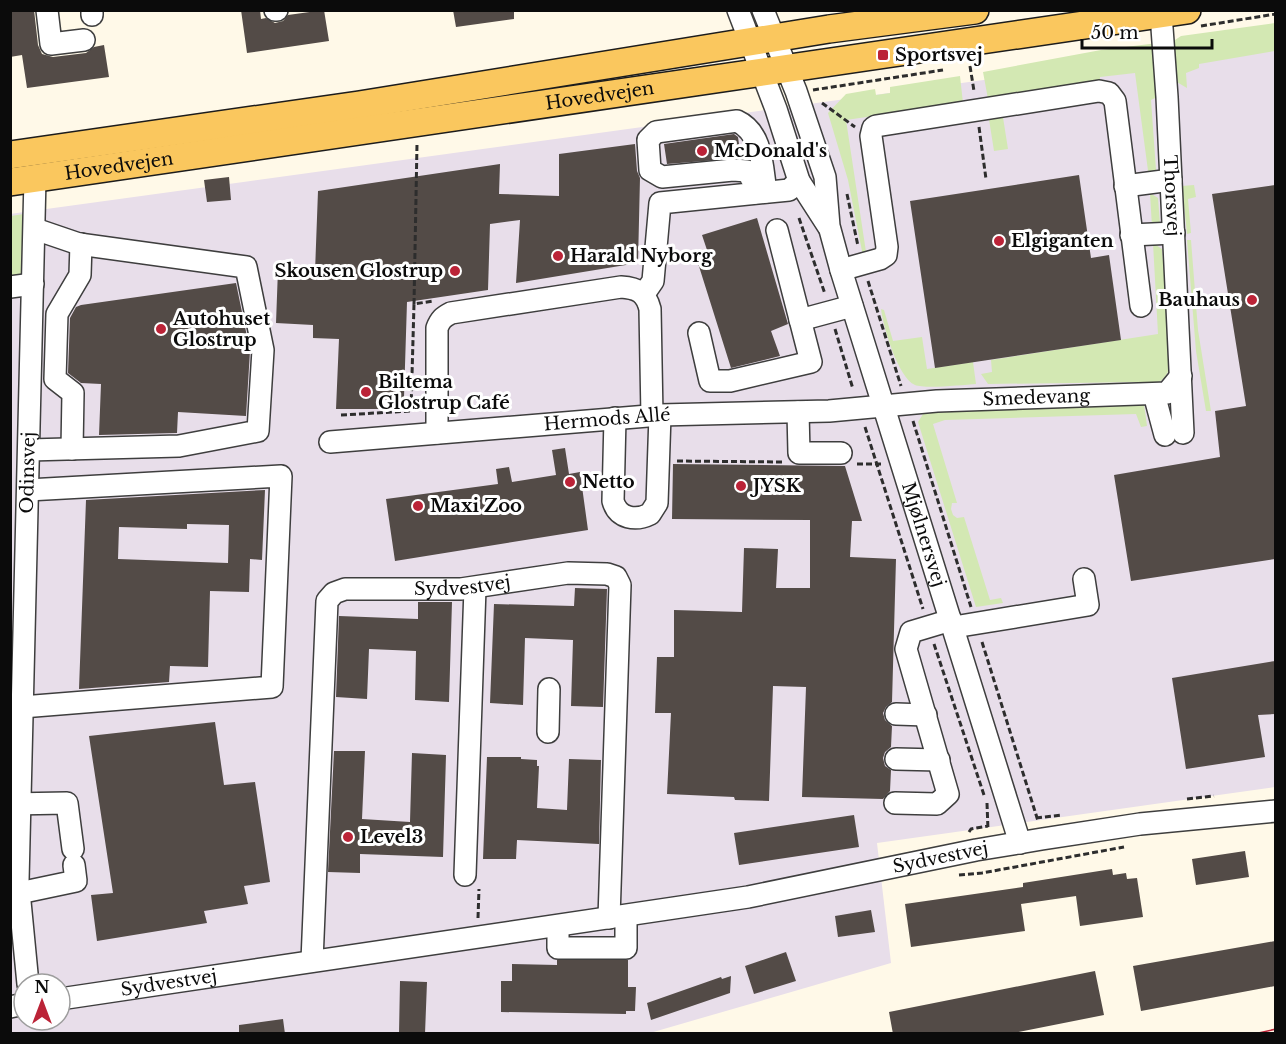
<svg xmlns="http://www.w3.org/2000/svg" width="1286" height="1044" font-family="'Libre Baskerville',serif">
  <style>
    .industrial { fill: #e8deea; fill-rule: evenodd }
    .green { fill: #d3e8b3 }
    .building { fill: #534b47; fill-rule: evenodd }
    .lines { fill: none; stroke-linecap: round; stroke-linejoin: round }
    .minor-casing { stroke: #3e3e3e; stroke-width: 24 }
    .major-casing { stroke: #1c1c1c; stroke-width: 30 }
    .path { stroke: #2d2d2d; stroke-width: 3; stroke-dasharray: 6 3; stroke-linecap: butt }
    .minor { stroke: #fff; stroke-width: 21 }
    .major { stroke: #fac75e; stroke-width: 27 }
    .tram { stroke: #bb2337; stroke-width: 1.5 }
    .poi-dot { fill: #bb2337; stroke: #fff; stroke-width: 2 }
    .labels { text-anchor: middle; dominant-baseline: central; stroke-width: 6; stroke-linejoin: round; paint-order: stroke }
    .poi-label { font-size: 18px; font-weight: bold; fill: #0b0b0b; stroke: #fff; text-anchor: start }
    .street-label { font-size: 18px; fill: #0b0b0b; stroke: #fff }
  </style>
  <rect width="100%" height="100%" fill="#fff9e8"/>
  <!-- industrial -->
  <path class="industrial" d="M1275 40V787L877 843 891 963 650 1033H11L10 214ZM24 984H60V1020H24Z"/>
  <!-- green -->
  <path class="green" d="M1275 23V51L1199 64V68L1186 73 1187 88 1175 81 1172 42 1181 36Z
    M1158 43 1161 95 1151 100 1156 170 1151 177 1149 178 1135 73 1100 77V82L988 99 983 72 1101 50Z
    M960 76 963 103 846 120 866 252 863 256 848 180 828 113 846 94 875 89 876 95 890 93V87Z
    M1002 111 1008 149 994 151 988 113Z
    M1194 185 1196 197 1188 199 1191 233 1187 234 1182 186Z
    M1150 193 1158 198 1160 224 1152 227Z
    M24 214 22 273 11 276V216Z
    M1187 240H1191L1198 330 1211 411H1206L1196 351Z
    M1153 243 1162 249C1163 269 1174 359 1168 372 1163 382 1155 385 1145 386L1144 382 988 384 981 374 992 372 991 360 1158 334Z
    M881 309 884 310 893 341 922 337 927 369 973 362 976 384C963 385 925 389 915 385 898 378 883 326 881 309Z
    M1144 404 1147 426 1141 427 1136 414 945 420 933 424 957 503H952L951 509 953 515 957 518 964 517 990 600 1001 598 1003 603 976 607 918 422 925 411Z"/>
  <!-- building -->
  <path class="building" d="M10 10H34L38 45 42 54 53 57 86 53 94 47 104 45 109 77 27 88 22 55 10 57Z
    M241 10H260L261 19 266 18 275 23 283 21 288 15 324 10 329 41 247 53Z
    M453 10H514V19L456 27Z
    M734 134 738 137 741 158 667 164 664 144Z
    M635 144 637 171 640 178 638 263 516 283 520 220 490 224 488 290 407 302 404 397 403 402 394 409H336L339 339 313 338V325L276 323 278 269 315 272 318 191 500 164 499 194 559 196V154Z
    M1079 175 1091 258 1109 255 1121 340 935 368 910 201Z
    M229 177 231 200 207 202 204 180Z
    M1275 185V559L1131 581 1114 475 1220 457 1215 411 1246 406 1212 194Z
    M757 218 788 324 771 331 780 356 731 368 697 260 709 256 702 235Z
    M236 283 250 351 246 416 178 412 177 433 99 435 101 384 81 383 68 373 70 318 76 307 81 305Z
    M565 448 569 474 580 472 588 530 395 561 386 499 498 484 496 469 509 467 512 482 556 475 552 450Z
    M673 464 845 466 862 521H852L850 557 896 559 892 702 886 707 883 713 885 720 892 726 891 747 885 752 883 758 885 766 891 770 890 791 883 799 802 797 806 687 773 686 769 801 735 800 734 797 667 794 671 713H655L657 657H674V610L742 612 744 548 778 549 776 588H810V520L672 519Z
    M265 490 262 560 250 559 249 592 210 591 208 667 170 666 169 682 79 689 86 500ZM187 524 229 525 228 563 118 559 119 527 187 529Z
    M575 588 607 589 603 707 571 706 573 640 525 638 523 705 490 703 494 604 574 606Z
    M418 602H452L449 702 415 700 416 651 369 649 367 699 336 697 339 616 418 619Z
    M1275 661V714L1258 715 1265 757 1186 769 1172 678Z
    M215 722 224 785 255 782 270 882 244 886 248 904 204 911 207 923 97 941 91 895 113 893 89 736Z
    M334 751H365L362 819 410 822 412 753 446 755 443 857 360 854V873L328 872Z
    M487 757H521V759L537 760V766H539L537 808 567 810 569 759 601 760 599 844 517 840 516 859H483Z
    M854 815 859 847 739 865 734 833Z
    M1245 851 1249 877 1196 885 1192 859Z
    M1112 869 1113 875 1126 873 1127 879 1137 878 1143 917 1080 926 1076 896 1021 904 1025 931 911 947 905 904 1023 887V883Z
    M871 910 875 932 838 937 835 916Z
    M1275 941V986L1141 1011 1133 966Z
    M786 952 796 981 754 994 745 966Z
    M557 960H628V987H636L635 1011H626V1014L501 1012V981H512V964L557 965Z
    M1095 971 1104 1015 1009 1034H893L889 1012Z
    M731 976 730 993 651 1020 647 1003 721 977 722 979Z
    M400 981 427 982 425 1034H399Z
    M283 1019 285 1034H239V1025Z"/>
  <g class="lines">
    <defs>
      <g id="minor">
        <path d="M47 10 51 44 84 40"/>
        <path d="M92 10V15"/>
        <path d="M275 10H277"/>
        <path d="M738 10 776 109 799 181 828 226"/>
        <path id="s1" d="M763 10 796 91 825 177 829 226 841 270 1020 843"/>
        <path id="s2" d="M1161 14 1167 97 1183 433"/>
        <path d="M1125 186 1171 180"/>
        <path d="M755 193 754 183 747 171 733 170 662 177 650 170 648 140 656 132 737 121C763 133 762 167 766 192"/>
        <path d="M1131 235 1174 233"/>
        <path d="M841 270 880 259 886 255 887 247 871 136 873 128 876 126 1099 91 1109 93 1115 101 1141 306"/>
        <path d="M10 287 33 284"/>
        <path d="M644 294 653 281 660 203 789 190 799 181"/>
        <path d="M800 320 852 306"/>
        <path d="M699 333 710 381H730L811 362 777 230"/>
        <path d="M1154 394 1165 435"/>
        <path d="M798 412 799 453H841"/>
        <path d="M615 418 613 501C618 519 636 521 650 514L657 503 660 415"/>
        <path d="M437 433V328C440 320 443 317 451 313L621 287C638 288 646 293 650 309L652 416"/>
        <path id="s3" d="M330 442 660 415 829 411 937 401 1167 393 1181 376"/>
        <path d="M72 449 73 393 55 379 57 314 80 275 81 244"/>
        <path d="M29 450 179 446 258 431 263 350 246 267 79 244 35 229"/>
        <path d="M954 627 1088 605 1084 579"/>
        <path d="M22 707 272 687 281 476 28 490"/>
        <path d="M896 714 926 715"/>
        <path d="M548 732 549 689"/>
        <path d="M896 759 939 760"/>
        <path d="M895 803 937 804 948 794 906 649 911 632 951 620"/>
        <path d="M10 804 67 803 73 849"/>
        <path d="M465 875 475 588"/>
        <path d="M19 893 76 881 74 865"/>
        <path d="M558 926V948H626V916"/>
        <path id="s4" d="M312 961 327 601 334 593 345 589H461L568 573 607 574 616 577 620 585 609 918"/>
        <path id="s5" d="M28 984 18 881 35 178"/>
        <path id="s6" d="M60 999 748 897 976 850 1042 839 1140 824 1276 811"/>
        <path d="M10 1007 24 1004"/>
      </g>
      <g id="major">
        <path d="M10 155 359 105 829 29 975 10"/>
        <path id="s7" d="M10 182 1187 10"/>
      </g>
    </defs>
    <!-- minor casing -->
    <use href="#minor" class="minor-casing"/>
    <!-- major casing -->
    <use href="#major" class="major-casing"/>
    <!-- path -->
    <path class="path" d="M1201 26 1276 14
      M970 66 974 91
      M813 90 943 70
      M822 103 855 127
      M979 127 986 179
      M847 194 858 246
      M799 218 825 294
      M868 281 901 386
      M414 304 417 144
      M835 329 853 389
      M341 415 411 411 414 304 433 301
      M913 421 971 607
      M865 427 923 609
      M677 461 784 462
      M857 464H883
      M982 642 1038 821
      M934 644 984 795
      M1187 799 1214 796
      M987 803 988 830
      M1036 818 1062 815
      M969 832 971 829 988 826
      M959 875 982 873 1124 847
      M478 918 479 889"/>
    <!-- minor -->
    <use href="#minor" class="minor"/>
    <!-- major -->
    <use href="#major" class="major"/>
    <!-- tram -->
    <path class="tram" d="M1254 1034 1276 1029"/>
  </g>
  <!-- markers -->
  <g class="poi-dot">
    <rect x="877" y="49" width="12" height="12" rx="3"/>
    <circle cx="702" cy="151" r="6"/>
    <circle cx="999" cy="241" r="6"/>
    <circle cx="558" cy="256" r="6"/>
    <circle cx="455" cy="271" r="6"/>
    <circle cx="1252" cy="300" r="6"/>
    <circle cx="161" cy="329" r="6"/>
    <circle cx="366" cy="392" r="6"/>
    <circle cx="570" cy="482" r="6"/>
    <circle cx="741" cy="486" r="6"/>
    <circle cx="418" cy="506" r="6"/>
    <circle cx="348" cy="837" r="6"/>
  </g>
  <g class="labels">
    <!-- poi labels -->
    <g class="poi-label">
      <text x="895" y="55">Sportsvej</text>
      <text x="714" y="151">McDonald's</text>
      <text x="1011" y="241">Elgiganten</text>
      <text x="570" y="256">Harald Nyborg</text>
      <text x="443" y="271" text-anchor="end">Skousen Glostrup</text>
      <text x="1240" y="300" text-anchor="end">Bauhaus</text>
      <text x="173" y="319">Autohuset<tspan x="173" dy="21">Glostrup</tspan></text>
      <text x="378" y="382">Biltema<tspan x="378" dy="21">Glostrup Café</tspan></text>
      <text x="582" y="482">Netto</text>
      <text x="753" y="486">JYSK</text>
      <text x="430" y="506">Maxi Zoo</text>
      <text x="360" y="837">Level3</text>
    </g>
    <!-- street labels -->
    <g class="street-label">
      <text stroke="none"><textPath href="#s7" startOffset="596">Hovedvejen</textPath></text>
      <text stroke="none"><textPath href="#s7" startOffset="110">Hovedvejen</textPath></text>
      <text stroke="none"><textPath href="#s2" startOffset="182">Thorsvej</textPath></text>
      <text stroke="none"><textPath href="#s3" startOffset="708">Smedevang</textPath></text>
      <text stroke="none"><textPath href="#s3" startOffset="278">Hermods Allé</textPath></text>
      <text stroke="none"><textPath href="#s5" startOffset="512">Odinsvej</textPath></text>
      <text stroke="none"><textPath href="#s1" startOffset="550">Mjølnersvej</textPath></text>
      <text stroke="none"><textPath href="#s4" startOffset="500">Sydvestvej</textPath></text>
      <text stroke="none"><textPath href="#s6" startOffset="892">Sydvestvej</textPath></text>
      <text stroke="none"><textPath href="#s6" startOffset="110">Sydvestvej</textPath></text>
    </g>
  </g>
  <!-- border -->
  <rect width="1286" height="1044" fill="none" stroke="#0b0b0b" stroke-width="24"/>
  <!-- north arrow -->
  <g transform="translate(42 1002)"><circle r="28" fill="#ffffff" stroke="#9d9d9d" stroke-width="1.5"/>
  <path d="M0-4.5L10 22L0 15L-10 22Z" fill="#bb2337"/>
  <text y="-9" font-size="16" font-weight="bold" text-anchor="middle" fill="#0b0b0b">N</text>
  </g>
  <!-- scale -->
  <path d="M1082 39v9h130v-9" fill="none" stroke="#0b0b0b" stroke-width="3"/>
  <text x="1091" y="39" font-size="18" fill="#0b0b0b" stroke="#ffffff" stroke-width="4.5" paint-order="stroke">50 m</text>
</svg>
